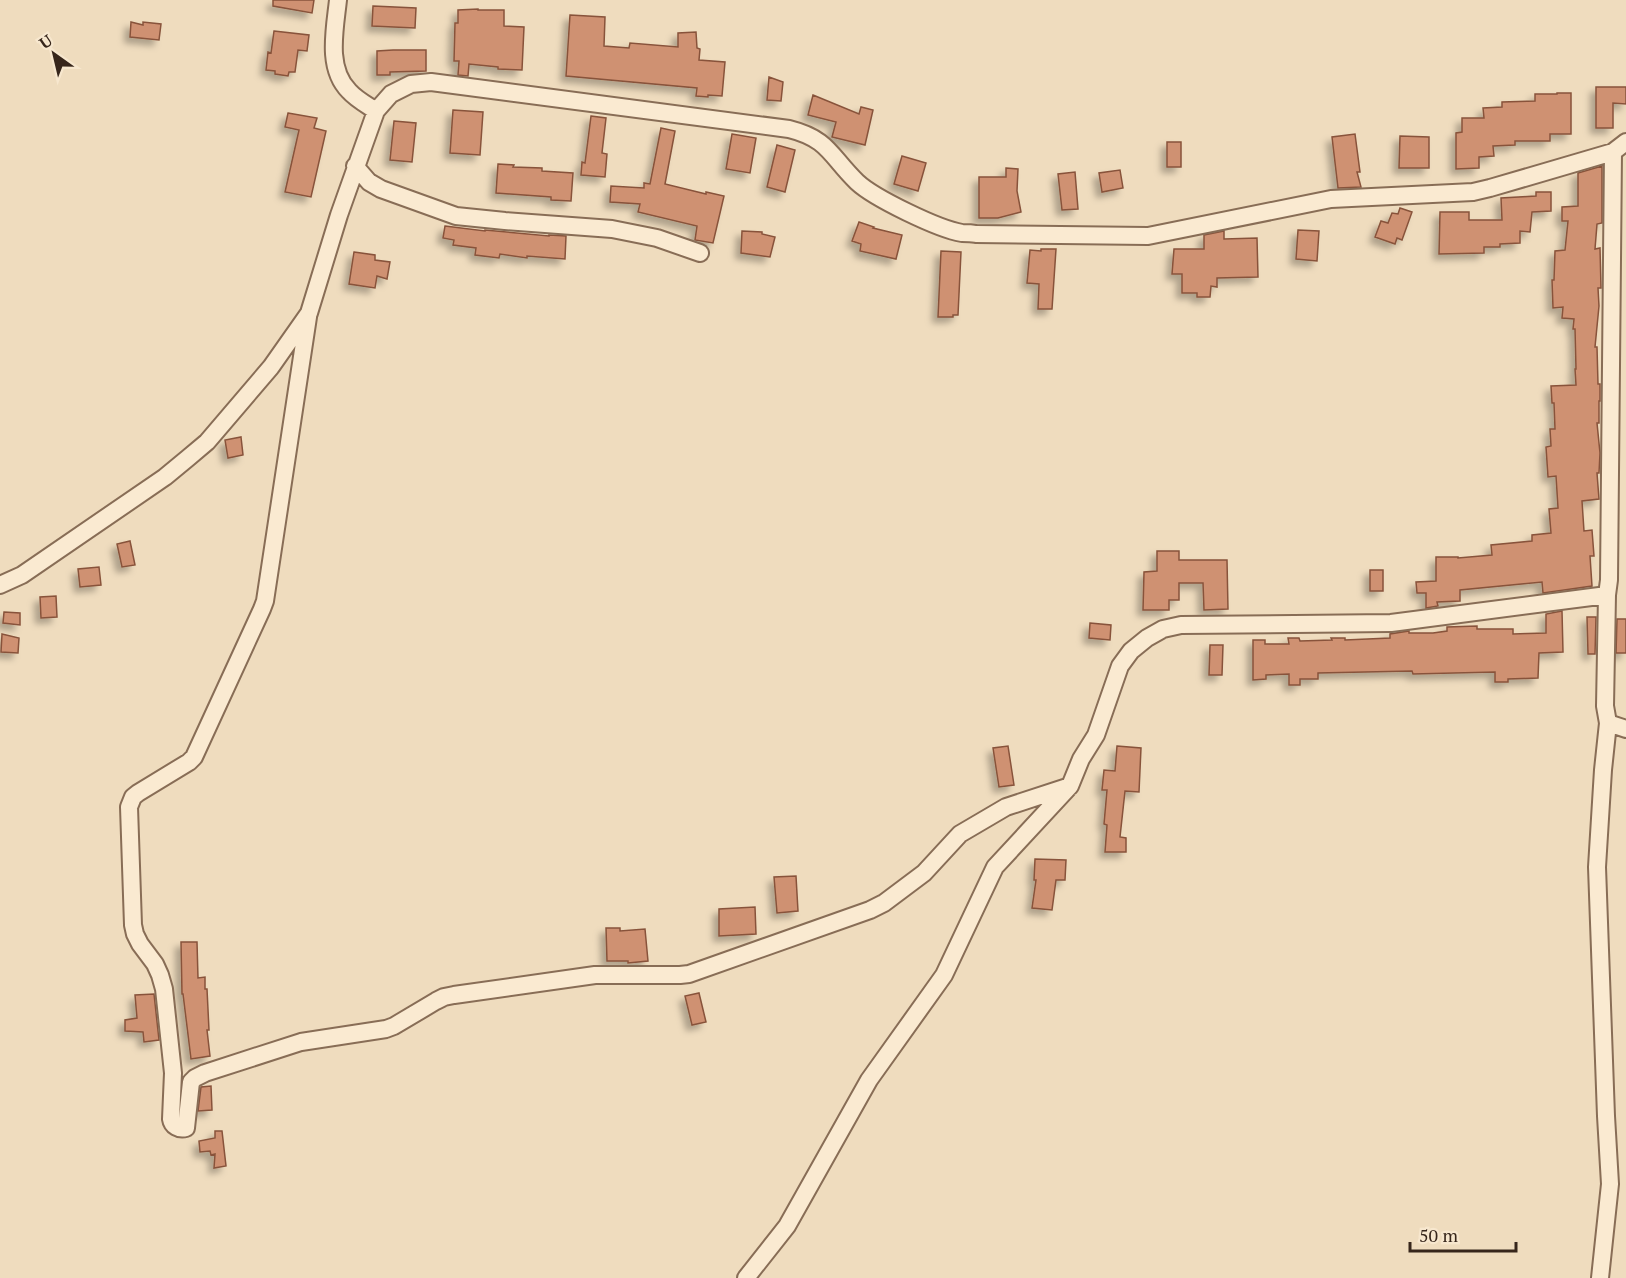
<svg xmlns="http://www.w3.org/2000/svg" width="1626" height="1278" font-family="'PT Serif',serif">
  <style>
    .building { fill: #cf9172; stroke: #88533b; stroke-width: 1.5; filter: url(#shadow) }
    .lines { fill: none; stroke-linecap: round; stroke-linejoin: round }
    .minor-casing { stroke: #886d56; stroke-width: 20 }
    .minor { stroke: #faead1; stroke-width: 16 }
  </style>
  <defs>
    <filter id="shadow"><feDropShadow dx="-5.5" dy="5.5" stdDeviation="3" flood-color="#0004"/></filter>
  </defs>
  <rect width="100%" height="100%" fill="#efdcbe"/>
  <!-- building -->
  <path class="building" d="M273 0H314L312 13 273 6Z
    M373 6 416 8 415 28 372 26Z
    M478 9V10H504V26L524 27 522 70 498 69V67L469 64 468 76 458 75 459 61H454L455 23H458V10Z
    M570 15 605 17 604 46 629 48 630 43 678 47V33L696 32 697 48 700 49 699 60 725 62 722 96 708 95V97L696 96 697 88 566 76Z
    M131 22 143 25V22L161 24 159 40 130 37Z
    M274 31 309 35 307 51 298 50 295 72H289L288 76 275 74V71L266 70 268 52 271 53Z
    M393 50H426V71L390 72V75H377V51Z
    M769 77 783 82 781 101 767 100Z
    M1596 87H1626V104L1613 103V128H1596Z
    M1557 93H1571V134H1550V141H1515V145L1493 146 1494 156 1479 157V168L1456 169V133L1462 132V118H1484L1483 108 1502 107V102L1535 101V94H1557Z
    M813 95 859 114 861 107 873 110 865 145 832 137 836 122 808 115Z
    M453 110 483 112 480 155 450 153Z
    M288 113 317 118 314 128 326 131 311 197 285 192 299 130 285 127Z
    M591 116 606 118 602 153 607 154 605 177 581 175 582 162 585 163Z
    M394 121 416 123 412 162 390 160Z
    M661 128 675 131 665 184 706 194V192L724 196 713 243 695 240 697 226 638 212 640 204 610 202 611 186 644 188V183L650 184Z
    M732 134 756 138 750 173 726 169Z
    M1355 134 1360 172H1357L1361 187 1338 188 1332 137Z
    M1400 136 1429 137V168H1399Z
    M1167 142H1181V167H1167Z
    M777 145 795 150 785 192 767 187Z
    M902 156 926 163 918 191 894 184Z
    M498 164 514 165 513 167 542 168V171L573 173 571 201 551 200V197L496 193Z
    M1602 166V223L1597 224 1595 249 1600 248 1601 288H1598L1599 306 1595 347H1597L1598 384H1600V401H1599V423H1597L1600 453 1599 473H1597L1599 499 1582 501 1584 531 1592 530 1594 556H1590L1592 586 1543 593 1542 582 1460 590V601L1437 602 1438 606 1426 608V593H1417L1416 582 1436 581V557H1458V558L1492 555 1491 545 1532 541V535L1551 533 1549 509 1558 508 1556 476 1548 477 1546 447 1551 446 1550 429H1555L1554 403H1552L1551 386 1576 385 1575 369H1576L1575 329H1573L1574 319 1562 318 1563 307 1553 308 1552 280H1554L1555 251 1565 250 1568 221H1562V207L1578 206V173Z
    M1006 168 1018 169 1017 191 1021 212 998 218H979V177H1006Z
    M1120 170 1123 188 1102 192 1099 173Z
    M1075 172 1078 209 1062 210 1058 174Z
    M1536 192H1551V211L1532 212 1530 232 1520 231V243L1500 244V247H1484V253L1439 254 1440 212H1469V220H1502L1501 198 1536 196Z
    M1400 208 1412 212 1402 240 1397 238 1395 244 1375 237 1381 221 1388 223 1392 213 1398 214Z
    M859 222 874 227 873 228 902 235 896 259 860 251 861 244 852 241Z
    M445 226 485 231V230L549 236V235L566 236 565 259 527 256V258L500 254 499 258 475 255 476 248 453 245 454 240 443 238Z
    M1298 230 1319 231 1317 261 1296 259Z
    M742 231 762 232V234L775 237 770 257 741 253Z
    M1224 231V239L1257 238 1258 277 1217 278V287L1211 286 1210 297H1197V293H1182V274H1172L1174 249H1204V235Z
    M1041 249H1056L1052 309H1038L1039 284 1027 283 1030 250 1041 251Z
    M941 251 961 252 958 315H953V317H938Z
    M354 252 375 255V260L390 262 387 279 377 276 375 288 349 284Z
    M241 437 243 455 228 458 225 440Z
    M130 541 135 565 122 567 117 544Z
    M1157 551H1179V560H1227L1228 609 1204 610 1203 583H1179V600H1169V610H1143L1144 572 1157 571Z
    M99 567 101 585 80 587 78 569Z
    M1370 570H1383V591H1370Z
    M56 596 57 617 41 618 40 597Z
    M1562 611 1563 652 1539 653 1538 678 1508 679V682H1495V672L1413 674 1412 671 1318 673V679H1300V685H1289V674L1266 675V679L1253 680V640H1265V644H1289L1288 638H1299L1300 641 1332 640 1331 638H1345V640L1390 638V634L1409 631V633H1433L1447 631V627L1477 626V629H1513V634L1546 633V614Z
    M4 612 20 613V625L3 623Z
    M1587 617H1596L1595 654H1588Z
    M1617 619H1626V653H1616Z
    M1090 623 1111 625 1110 640 1089 638Z
    M2 634 19 638 18 653 1 652Z
    M1210 645H1223L1222 675H1209Z
    M1008 746 1014 785 999 787 993 748Z
    M1117 746 1141 748 1139 792 1125 791 1120 837 1126 838V852H1105L1107 825 1104 824 1107 790H1102L1104 770 1115 771Z
    M1035 859 1066 860 1065 880H1056L1052 910 1032 908 1036 880H1034Z
    M796 876 798 911 777 913 774 877Z
    M755 907 756 934 719 936V909Z
    M606 928H620V931L645 929 648 961 628 963V961H607Z
    M181 942H197L198 978 205 977V989H207L209 1030H207L210 1056 191 1059 183 994H182Z
    M699 993 706 1022 692 1025 685 996Z
    M154 994 159 1040 144 1042 143 1032 125 1031V1020L137 1018 135 995Z
    M211 1086 212 1110 198 1111 201 1087Z
    M215 1131H222L226 1166 214 1168 215 1154 211 1155 210 1151 200 1152 199 1141 215 1138Z"/>
  <g class="lines">
    <defs>
      <path id="minor" d="M338 0C335 29 326 68 349 91 356 99 367 105 376 111
        M1613 152 1609 580 1607 595 1605 706 1608 723 1626 729
        M355 166 369 182 381 189 456 216 505 221 612 229 657 238 700 253
        M308 317 265 601 262 609 194 757 189 762 138 793 133 797 129 807 133 925 135 934 140 944 155 964 160 975 164 989 173 1073 171 1119C172 1126 179 1130 186 1128L191 1082 195 1078 205 1073 301 1042 386 1029 394 1026 436 1001 444 997 454 995 595 975H680L689 974 870 910 884 903 924 873 960 834 1006 807 1070 786
        M0 585 22 575 165 477 188 458 207 442 271 367 309 313 339 215 376 111 391 94 411 84 431 82 789 129C829 139 830 156 857 182 874 198 938 229 962 233 966 233 971 233 976 234L1148 236 1331 199 1473 192 1490 188 1613 152 1626 142
        M746 1278 787 1226 869 1080 944 975 995 867 1070 786 1081 759 1096 735 1120 666 1131 651 1147 638 1163 629 1181 625 1391 623 1607 595
        M1600 1278 1610 1184 1606 1116 1597 867 1603 770 1608 723"/>
    </defs>
    <!-- minor casing -->
    <use href="#minor" class="minor-casing"/>
    <!-- minor -->
    <use href="#minor" class="minor"/>
  </g>
  <!-- north arrow -->
  <g transform="translate(54 54) rotate(326)" stroke="#f7e7ce" stroke-width="4.5" paint-order="stroke">
  <path d="M0-4.5L10 22L0 15L-10 22Z" fill="#37261b"/>
  <text y="-9" font-size="16" font-weight="bold" text-anchor="middle" fill="#37261b">U</text>
  </g>
  <!-- scale -->
  <path d="M1410 1242v9h106v-9" fill="none" stroke="#37261b" stroke-width="3"/>
  <text x="1419" y="1242" font-size="18" fill="#37261b" stroke="#f7e7ce" stroke-width="4.5" paint-order="stroke">50 m</text>
</svg>
